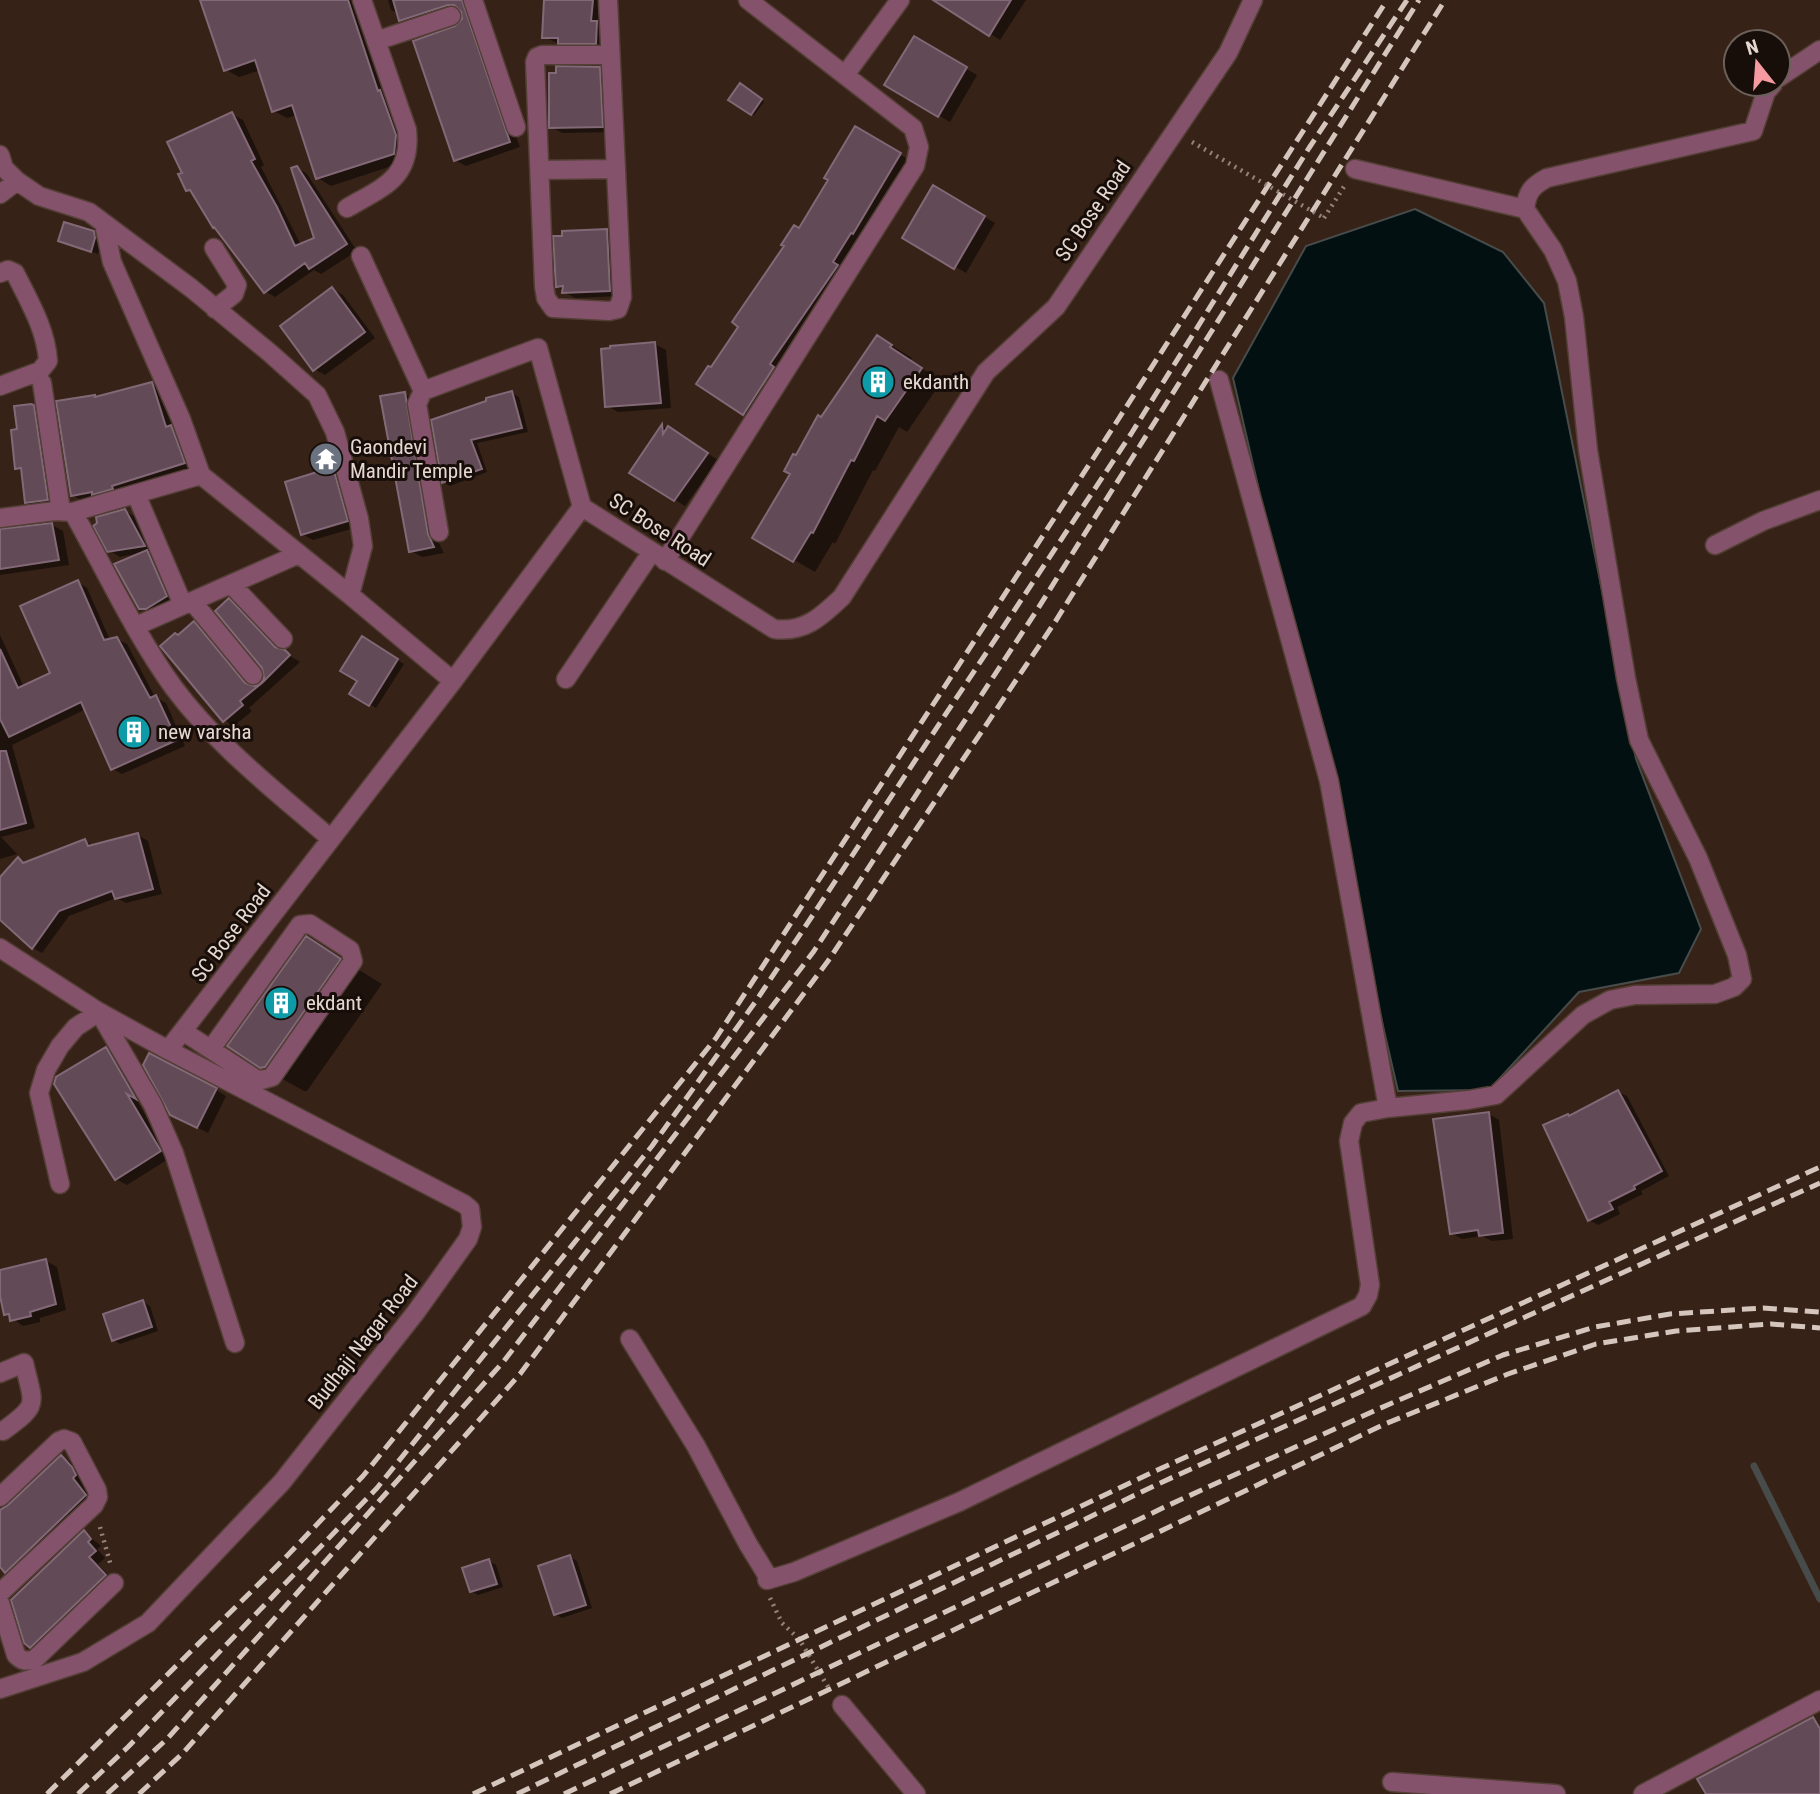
<svg xmlns="http://www.w3.org/2000/svg" width="1820" height="1794" font-family="'Roboto Condensed',sans-serif">
  <style>
    .water { fill: #031011; stroke: #474c4b; stroke-width: 2 }
    .shadow { fill: #0007 }
    .lines { fill: none; stroke-linecap: round; stroke-linejoin: round }
    .stream { stroke: #474c4b; stroke-width: 7 }
    .building { fill: #624a57; stroke: #836977; stroke-width: 2 }
    .minor-casing { stroke: #533f35; stroke-width: 21 }
    .path { stroke: #94837a; stroke-width: 4.5; stroke-dasharray: 2 5; stroke-linecap: butt }
    .minor { stroke: #85526c; stroke-width: 18 }
    .rail { stroke: #d4c5bd; stroke-width: 5; stroke-dasharray: 14 7; stroke-linecap: butt }
    .path-bridge { stroke: #94837a; stroke-width: 4.5; stroke-dasharray: 2 5; stroke-linecap: butt }
    .labels { text-anchor: middle; dominant-baseline: central; stroke-width: 6; stroke-linejoin: round; paint-order: stroke }
    .street-label { font-size: 21px; fill: #e6d8d1; stroke: #180e09 }
    .poi-label { font-size: 21px; fill: #e6d8d1; stroke: #180e09; text-anchor: start }
  </style>
  <rect width="100%" height="100%" fill="#372217"/>
  <!-- water -->
  <path class="water" d="M1415 209 1503 252 1544 303 1636 759 1701 929 1679 973 1579 992 1489 1090 1398 1091 1233 378 1306 246Z"/>
  <!-- shadow -->
  <path class="shadow" d="M210 0H357L390 98 407 161 331 186 318 178 297 115 287 118 274 111 261 70 239 77 225 69Z
    M388 0H467L520 147 466 166 455 160 456 28 464 20 463 10 411 26 401 20 399 14 391 10Z
    M546 0H606L607 49H570L544 37Z
    M939 0H1026L1000 40Z
    M915 39 977 75 950 122 887 85Z
    M599 69 610 75 613 132 562 133 551 127Z
    M740 86 764 102 754 115 731 99Z
    M232 114 243 120 264 165 261 167 301 245 316 239 297 167 307 174 357 251 321 274 314 270 275 297 265 291 194 194 187 190Z
    M856 129 911 161 754 420 744 413 711 370 831 179Z
    M934 187 995 223 966 273 904 237Z
    M607 231 618 237 620 296 575 298 564 292 557 286Z
    M93 233 100 237 102 243 98 254 60 240Z
    M332 289 343 295 375 338 325 375 314 369Z
    M878 337 912 358 910 361 942 381 907 432 899 427 875 471 873 470 835 544 833 542 815 572 755 537 792 473 797 457Z
    M655 344 666 350 671 408 618 412 607 406Z
    M152 384 161 389 173 428 180 432 192 467 99 497 81 500 72 495 95 396 98 398Z
    M512 393 519 397 528 432 477 443 487 472 450 486 444 482 433 422Z
    M405 394 415 400 438 541 444 553 422 557 411 551Z
    M33 407 40 411 54 504 33 506 26 502 23 471 17 468Z
    M663 426 718 460 685 506 632 472Z
    M333 469 343 476 358 527 313 540 302 534Z
    M125 511 136 517 155 551 148 552 158 558 177 602 151 614 140 607V553L120 557 109 550Z
    M52 525 63 531 69 565 0 575V531Z
    M78 582 87 588 110 640 117 639 127 644 155 697 166 703 185 746 122 774 113 769 86 709 12 745 35 828 1 837 17 854 0 859V635L24 687 52 674Z
    M229 600 240 606 282 651 300 662 249 708 252 711 234 726 224 720 178 637 194 623 205 629 253 688 261 686 266 679 263 667Z
    M363 638 404 664 376 708 351 693 359 681Z
    M138 835 148 841 162 894 126 903 116 898 69 916 42 953 33 948 0 918V879L18 859 26 864 85 841 95 846Z
    M307 938 382 984 307 1091H304L261 1067Z
    M106 1049 117 1055 144 1101 135 1097 170 1158 127 1185 116 1179Z
    M216 1090 226 1096 208 1133 183 1120Z
    M1618 1092 1627 1096 1669 1176 1641 1191 1643 1194 1617 1207 1620 1214 1598 1225 1589 1220 1571 1117Z
    M1489 1114 1499 1120 1513 1239 1492 1241 1482 1236 1462 1239 1451 1233Z
    M46 1261 57 1267 66 1310 40 1318V1322L23 1326 6 1314 0 1291V1271Z
    M143 1302 150 1306 158 1331 120 1344 114 1340Z
    M61 1457 72 1463 86 1482 83 1485 95 1498 17 1577 0 1564V1514Z
    M84 1532 101 1546 97 1549 105 1558 98 1564 115 1582 41 1653 31 1647Z
    M570 1557 577 1561 592 1608 562 1618 555 1614Z
    M489 1561 496 1565 503 1587 478 1595 471 1591Z"/>
  <g class="lines">
    <!-- stream -->
    <path class="stream" d="M1754 1466 1820 1599"/>
  </g>
  <!-- building -->
  <path class="building" d="M200 0H348L378 91 380 90 396 135 394 154 316 179 292 105 272 112 255 60 224 71Z
    M393 0H462L510 142 454 161 413 41 455 26 462 19 461 12 454 5H448L399 21Z
    M544 0H593L591 21H597L596 44H558V38H542Z
    M933 0H1011L989 36Z
    M914 36 967 67 938 117 884 85Z
    M556 66 600 67 603 127 549 128V73H556Z
    M740 83 762 99 751 115 728 100Z
    M232 112 255 159 251 161 277 207 295 246 314 238 291 168 297 166 347 244 309 269 305 263 264 293 214 227 213 228 190 190 186 191 178 174 182 173 167 142Z
    M855 126 901 153 853 234 851 233 833 262 838 265 770 364 774 367 743 415 696 384 708 366 711 367 738 327 732 322 784 246 781 245 794 225 799 228 828 180 824 178Z
    M933 185 985 216 954 269 902 238Z
    M64 222 94 231 95 238 91 252 58 241Z
    M607 229 610 291 562 293 563 286 556 287 553 236H562V231Z
    M332 287 365 332 313 371 280 326Z
    M877 335 892 345 890 347 922 368 885 421 877 416 854 461 851 460 813 533 811 532 793 562 752 538 790 474 784 471 793 454 796 455 818 415 821 417Z
    M655 342 661 403 605 407 601 349 610 348V346Z
    M152 382 166 427 171 425 185 463 112 486 113 489 92 495V492L71 496 56 401 95 395V397Z
    M512 391 522 428 471 440 482 469 442 483 431 420 486 401V398Z
    M405 392 428 534 434 547 409 552 380 396Z
    M31 404 34 405 48 500 25 503 21 468 15 469 11 430 17 429 14 406Z
    M662 424 663 434 668 426 708 453 674 501 629 473Z
    M333 467 348 521 301 535 285 482Z
    M125 509 145 546 107 552 93 526 97 523 96 517Z
    M52 523 59 560 0 569V529Z
    M147 550 167 596 146 609H139L114 564Z
    M78 580 104 640 117 637 150 698 156 695 177 740 111 770 81 702 9 737 0 719V649L18 688 50 673 20 606Z
    M229 598 275 647 285 650 290 655 263 682 240 701 243 705 223 722 160 646 175 633 178 635 194 621 245 683 254 686 260 684 264 678 262 668 215 611Z
    M362 636 398 659 369 706 349 694 357 681 340 671Z
    M0 751H6L26 823 0 830Z
    M138 833 153 889 115 899 112 891 59 911 32 949 0 920V877L18 857 23 863 85 839 88 846Z
    M306 936 341 959 265 1067 260 1068 227 1046Z
    M106 1047 136 1099 127 1094 161 1151 115 1180 54 1084 56 1077Z
    M149 1053 217 1088 197 1128 170 1115 143 1065Z
    M1618 1090 1662 1171 1634 1186 1635 1189 1609 1202 1613 1209 1588 1221 1543 1125 1568 1114 1569 1116Z
    M1489 1112 1503 1233 1479 1236 1478 1230 1450 1234 1433 1119Z
    M46 1259 56 1304 30 1312 31 1316 10 1321 9 1314 4 1315 0 1296V1270Z
    M143 1300 152 1327 112 1341 103 1314Z
    M61 1455 72 1467 76 1475 73 1478 86 1495 5 1573 0 1567V1510L8 1505Z
    M84 1530 91 1539 88 1542 96 1551 89 1557 106 1575 30 1648 24 1643 11 1600Z
    M570 1555 586 1605 554 1615 538 1566Z
    M489 1559 497 1584 470 1592 462 1568Z
    M1813 1717 1820 1729V1794H1706L1697 1779Z"/>
  <g class="lines">
    <defs>
      <path id="minor" d="M473 0 516 127
        M608 0 622 297 618 309 609 311 553 308 546 298 544 286 535 62 537 57 542 55H610
        M376 41 451 16
        M845 75 900 0
        M1778 78 1820 50
        M0 155 4 168 17 181 39 196 89 212 191 288 270 353 317 395 335 432 359 519 363 546 350 595 453 681
        M1355 169 1525 209
        M540 170 616 169
        M0 194 17 181
        M347 208C383 187 412 178 407 130L362 0
        M104 224 112 262 181 419 201 475 350 595
        M214 248 237 285 234 294 215 309
        M361 256 423 391 417 404 439 532
        M0 273 8 270 15 273C29 301 46 329 48 361L40 371 0 386
        M1219 380 1329 781 1388 1108
        M42 383 61 511
        M423 391 538 348 582 507
        M136 494 183 605
        M73 512C106 571 135 634 174 688 217 746 277 792 331 839
        M0 518 55 511 73 512 201 475
        M1715 545 1763 521 1820 500
        M665 561 915 166 919 147 913 128 748 0
        M231 584 283 639
        M192 601 253 675
        M136 626 299 554
        M566 679 651 553
        M0 948 99 1012 168 1050 453 681 582 507 774 629C804 633 821 617 842 597L986 372 1056 307 1228 53 1253 0
        M184 1032 256 1079 262 1080 272 1077 353 961 350 950 310 924 300 925 211 1049
        M60 1184 39 1093 46 1070 60 1046 76 1027 99 1012 153 1105 174 1153 235 1343
        M630 1339 696 1446 748 1544 767 1575V1580L794 1572 959 1502 1362 1306 1368 1295 1370 1285 1349 1141 1353 1123 1361 1113 1388 1108 1468 1100 1496 1095 1583 1015 1610 1000 1635 995 1715 994 1734 987 1742 979 1737 955 1698 858 1639 740 1626 678 1588 450 1574 317 1567 281 1553 250 1525 209C1527 192 1532 186 1547 178L1753 131 1766 92 1773 84
        M0 1373 24 1363C34 1406 40 1404 3 1431
        M0 1497 59 1441 64 1439 72 1442 97 1490 98 1497 94 1505 0 1593
        M0 1603 16 1655C22 1661 26 1662 35 1659L114 1583
        M0 1689 83 1662 148 1623 282 1482 416 1312 468 1239 472 1227 470 1209 464 1204 168 1050
        M842 1705 916 1794
        M1392 1782 1556 1794
        M1643 1794 1820 1700"/>
    </defs>
    <!-- minor casing -->
    <use href="#minor" class="minor-casing"/>
    <!-- path -->
    <path class="path" d="M1324 218 1345 185
      M100 1527 111 1566
      M770 1598 782 1623 799 1639 830 1690"/>
    <!-- minor -->
    <use href="#minor" class="minor"/>
    <!-- rail -->
    <path class="rail" d="M47 1794 285 1558 363 1476 716 1038 1098 451 1387 0
      M78 1794 128 1747 377 1488 652 1146 756 1001 1131 434 1309 148 1407 0
      M107 1794 167 1739 504 1361 814 951 1037 610 1419 0
      M139 1794 182 1754 520 1374 828 961 1055 622 1445 0
      M473 1794 1153 1472 1820 1167
      M517 1794 1158 1484 1820 1183
      M564 1794 1169 1505 1376 1410 1503 1355 1595 1327 1670 1314 1763 1308 1820 1312
      M610 1794 1385 1424 1508 1374 1596 1344 1676 1331 1771 1324 1820 1328"/>
    <!-- path-bridge -->
    <path class="path-bridge" d="M1192 142 1324 218"/>
  </g>
  <!-- icons -->
  <defs>
    <symbol id="building-disc" viewBox="-11 -11 22 22"><circle r="9.5" fill="#0f9aa8" stroke="#180e09"/><path d="M-4-6H4V6H1V3H-1V6H-4ZM-2.5-4.3h1.7v1.8h-1.7ZM.8-4.3h1.7v1.8H.8ZM-2.5-1h1.7V.8h-1.7ZM.8-1h1.7V.8H.8Z" fill="#fff"/></symbol>
    <symbol id="temple-disc" viewBox="-11 -11 22 22"><circle r="9.5" fill="#6b7280" stroke="#180e09"/><path d="M0-6L5-2H3V0L6.5 2.5H4V6H1.5V3h-3V6H-4V2.5H-6.5L-3 0V-2H-5Z" fill="#fff"/></symbol>
  </defs>
  <g fill-rule="evenodd">
    <use href="#building-disc" x="859" y="363" width="38" height="38"/>
    <use href="#temple-disc" x="307" y="440" width="38" height="38"/>
    <use href="#building-disc" x="115" y="713" width="38" height="38"/>
    <use href="#building-disc" x="262" y="984" width="38" height="38"/>
  </g>
  <g class="labels">
    <!-- street labels -->
    <g class="street-label">
      <text transform="translate(1093 211) rotate(-56)">SC Bose Road</text>
      <text transform="translate(660 530) rotate(33)">SC Bose Road</text>
      <text transform="translate(231 933) rotate(-53)">SC Bose Road</text>
      <text transform="translate(363 1342) rotate(-52)">Budhaji Nagar Road</text>
    </g>
    <!-- poi labels -->
    <g class="poi-label">
      <text x="903" y="382">ekdanth</text>
      <text x="350" y="447">Gaondevi<tspan x="350" dy="24">Mandir Temple</tspan></text>
      <text x="158" y="732">new varsha</text>
      <text x="306" y="1003">ekdant</text>
    </g>
  </g>
  <!-- north arrow -->
  <g transform="translate(1757 63) rotate(343)"><circle r="33" fill="#180e09" stroke="#6a5f59" stroke-width="2"/>
  <path d="M0-5L12 26L0 18L-12 26Z" fill="#f49aa0"/>
  <text y="-10" font-size="19" font-weight="bold" text-anchor="middle" fill="#e6d8d1">N</text>
  </g>
</svg>
